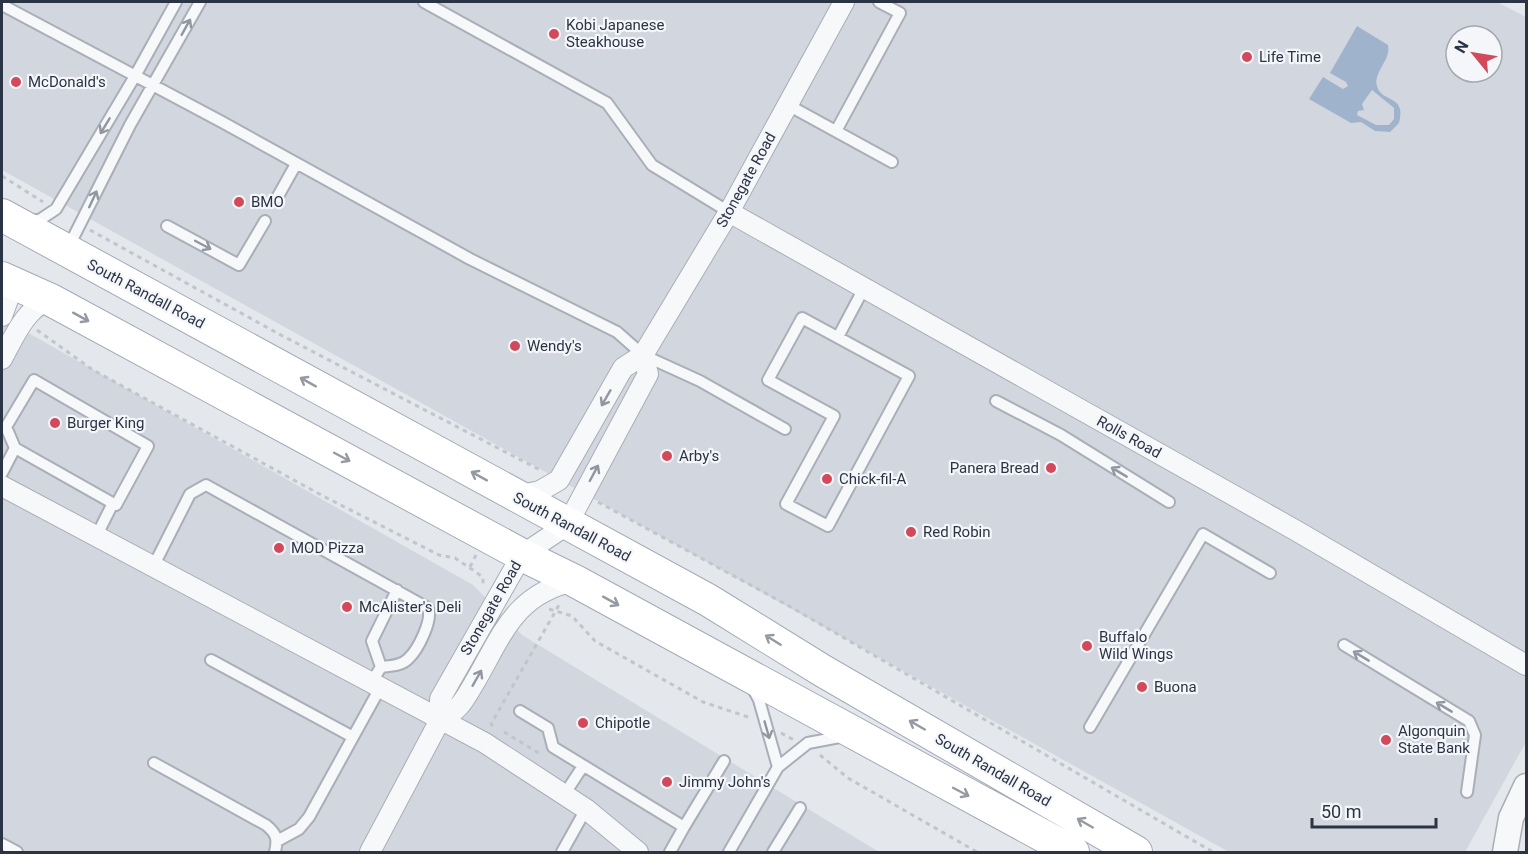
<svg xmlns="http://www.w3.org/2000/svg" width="1528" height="854" font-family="Roboto,sans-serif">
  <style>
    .built { fill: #d2d6de; fill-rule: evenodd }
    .water { fill: #9fb4cc; fill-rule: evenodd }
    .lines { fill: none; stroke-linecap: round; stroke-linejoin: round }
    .service-casing { stroke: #a9aeb7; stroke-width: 14 }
    .minor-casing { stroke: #a9aeb7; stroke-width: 22 }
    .tertiary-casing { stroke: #a9aeb7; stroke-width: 27 }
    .primary-casing { stroke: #a3abb8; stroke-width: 34 }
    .path { stroke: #c2c5cb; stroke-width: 3; stroke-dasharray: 4.5 4.5; stroke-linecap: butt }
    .service { stroke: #f7f8fa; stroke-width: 10 }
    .minor { stroke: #f7f8fa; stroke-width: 20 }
    .tertiary { stroke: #f7f8fa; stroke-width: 24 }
    .primary { stroke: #fff; stroke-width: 32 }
    .oneway { stroke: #9196a0 }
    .oneway2 { stroke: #959aa2 }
    .poi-dot { fill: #d1495b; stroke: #f4f6f9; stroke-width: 2 }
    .labels { text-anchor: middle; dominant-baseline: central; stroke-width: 4.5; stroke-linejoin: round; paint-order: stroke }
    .poi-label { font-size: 15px; fill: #2b3445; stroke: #f4f6f9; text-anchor: start }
    .street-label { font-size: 15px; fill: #2b3445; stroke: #f4f6f9 }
  </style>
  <rect width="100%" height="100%" fill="#e4e7ec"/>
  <!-- built -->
  <path class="built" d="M2 2H1497L1526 17V742L1465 852H1229L2 170ZM1456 36H1492V72H1456Z
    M2 318 473 585 522 635 879 852H2Z"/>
  <!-- water -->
  <path class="water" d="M1357 26 1388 45C1391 61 1373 72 1377 86 1381 103 1407 94 1399 123L1390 132 1375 131 1361 122 1351 123 1309 99 1323 77 1343 89 1348 86 1346 82 1330 73ZM1372 90 1394 108V119L1389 125H1376L1357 115 1358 111 1364 110 1362 104Z"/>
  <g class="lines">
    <defs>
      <path id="service" d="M424 2 607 103 652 165 729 212
        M2 5 222 122 470 259 617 332 643 355 700 381 785 429
        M788 105 892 162
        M836 131 900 13 879 2
        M277 198 296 164
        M28 222 41 219 56 209 135 76 176 2
        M167 226 239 265 265 221
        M68 248 130 125 200 2
        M802 318 909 376 828 526 786 504 834 416 768 380Z
        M838 337 864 288
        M34 380 148 446 116 505 15 448 6 427Z
        M996 401 1061 435 1169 502
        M2 473 15 448
        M96 537 113 503
        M153 567 190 494 206 485 428 608C433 620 418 650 408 659 401 666 390 666 381 667L371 683
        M1344 645 1469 721 1475 735 1467 792
        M211 660 353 737
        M381 667 372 641 397 590
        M752 687 759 700 778 767 808 743 845 736
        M520 711 548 728 553 747 684 827 724 761
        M1090 727 1203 534 1270 573
        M154 763 266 825C277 834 278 839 275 852
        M564 795 583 766
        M277 841 299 829 309 817 380 688
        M2 844 17 852
        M562 852 586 809
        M670 852 684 827
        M729 852 778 767
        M773 852 800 808"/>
      <path id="minor" d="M729 212 1295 530 1526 665
        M2 316 10 294 9 282
        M2 359C13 339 27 305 51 300
        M2 486 485 743 586 809 638 852
        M516 496 540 491 559 480 623 368 643 355 729 212 844 2
        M440 720C461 709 464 700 476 680 503 633 516 593 575 581
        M370 852 440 720V699L522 555 567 525 648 374 643 355"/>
      <path id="tertiary" d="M1505 852 1511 818 1526 786"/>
      <path id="primary" d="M2 215 708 600 823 671 1136 852
        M2 278 51 300 522 555 575 581 1073 852"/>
    </defs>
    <!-- service casing -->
    <use href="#service" class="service-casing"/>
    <!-- minor casing -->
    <use href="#minor" class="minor-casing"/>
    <!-- tertiary casing -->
    <use href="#tertiary" class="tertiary-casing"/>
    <!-- primary casing -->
    <use href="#primary" class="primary-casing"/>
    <!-- path -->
    <path class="path" d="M2 176 43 202
      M90 230 279 334 542 471
      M37 330 93 370 323 496 439 555 455 558 483 577V587
      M598 502 789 606 1213 852
      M470 567 476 555
      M549 609 572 616 595 641 703 702 751 718
      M493 726 491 724 559 605
      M504 732 542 755
      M781 733 794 740
      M820 755 848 778 977 852"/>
    <!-- service -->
    <use href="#service" class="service"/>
    <!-- minor -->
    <use href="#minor" class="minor"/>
    <!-- tertiary -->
    <use href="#tertiary" class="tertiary"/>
    <!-- primary -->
    <use href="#primary" class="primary"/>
  </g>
  <!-- one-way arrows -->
  <defs><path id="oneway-shaft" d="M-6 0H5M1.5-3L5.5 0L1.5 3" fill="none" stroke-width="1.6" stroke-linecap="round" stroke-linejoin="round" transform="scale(1.5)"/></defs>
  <g class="oneway">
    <use href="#oneway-shaft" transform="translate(186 27) rotate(-61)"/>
    <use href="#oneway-shaft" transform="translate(105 126) rotate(121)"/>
    <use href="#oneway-shaft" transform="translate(93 199) rotate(-65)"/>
    <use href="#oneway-shaft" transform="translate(203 245) rotate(28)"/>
    <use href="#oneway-shaft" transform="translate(606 398) rotate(120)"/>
    <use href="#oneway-shaft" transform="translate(1119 472) rotate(-149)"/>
    <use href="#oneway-shaft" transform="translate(594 473) rotate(-62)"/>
    <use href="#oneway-shaft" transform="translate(1361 656) rotate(-149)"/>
    <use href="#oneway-shaft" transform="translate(477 678) rotate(-60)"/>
    <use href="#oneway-shaft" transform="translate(1444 707) rotate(-149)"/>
    <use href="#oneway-shaft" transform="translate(767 730) rotate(74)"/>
  </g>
  <g class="oneway2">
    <use href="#oneway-shaft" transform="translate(81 317) rotate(29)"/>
    <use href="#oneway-shaft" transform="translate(308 382) rotate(-151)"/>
    <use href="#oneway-shaft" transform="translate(342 457) rotate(28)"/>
    <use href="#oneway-shaft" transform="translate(479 476) rotate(-151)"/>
    <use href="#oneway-shaft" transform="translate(611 601) rotate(29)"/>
    <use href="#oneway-shaft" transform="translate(773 640) rotate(-148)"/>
    <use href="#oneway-shaft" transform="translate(917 725) rotate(-150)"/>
    <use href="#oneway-shaft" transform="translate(961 792) rotate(28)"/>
    <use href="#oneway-shaft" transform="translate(1085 823) rotate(-150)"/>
  </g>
  <!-- markers -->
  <g class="poi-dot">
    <circle cx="554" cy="34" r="6"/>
    <circle cx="1247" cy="57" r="6"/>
    <circle cx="16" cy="82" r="6"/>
    <circle cx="239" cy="202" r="6"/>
    <circle cx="515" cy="346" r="6"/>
    <circle cx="55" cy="423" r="6"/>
    <circle cx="667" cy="456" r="6"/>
    <circle cx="1051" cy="468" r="6"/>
    <circle cx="827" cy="479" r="6"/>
    <circle cx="911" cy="532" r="6"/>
    <circle cx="279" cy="548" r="6"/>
    <circle cx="347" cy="607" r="6"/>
    <circle cx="1087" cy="646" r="6"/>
    <circle cx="1142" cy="687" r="6"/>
    <circle cx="583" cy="723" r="6"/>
    <circle cx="1386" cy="740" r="6"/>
    <circle cx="667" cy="782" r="6"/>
  </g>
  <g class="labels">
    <!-- poi labels -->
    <g class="poi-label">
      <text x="566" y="25">Kobi Japanese<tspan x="566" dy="17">Steakhouse</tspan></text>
      <text x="1259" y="57">Life Time</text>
      <text x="28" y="82">McDonald's</text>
      <text x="251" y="202">BMO</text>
      <text x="527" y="346">Wendy's</text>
      <text x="67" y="423">Burger King</text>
      <text x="679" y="456">Arby's</text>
      <text x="1039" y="468" text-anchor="end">Panera Bread</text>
      <text x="839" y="479">Chick-fil-A</text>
      <text x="923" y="532">Red Robin</text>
      <text x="291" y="548">MOD Pizza</text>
      <text x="359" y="607">McAlister's Deli</text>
      <text x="1099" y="637">Buffalo<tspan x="1099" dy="17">Wild Wings</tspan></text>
      <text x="1154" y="687">Buona</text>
      <text x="595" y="723">Chipotle</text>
      <text x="1398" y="731">Algonquin<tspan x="1398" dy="17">State Bank</tspan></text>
      <text x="679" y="782">Jimmy John's</text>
    </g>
    <!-- street labels -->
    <g class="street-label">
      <text transform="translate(746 180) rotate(-61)">Stonegate Road</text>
      <text transform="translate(146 294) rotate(28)">South Randall Road</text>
      <text transform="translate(1129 437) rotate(29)">Rolls Road</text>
      <text transform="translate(572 527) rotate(28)">South Randall Road</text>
      <text transform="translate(491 608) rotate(-60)">Stonegate Road</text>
      <text transform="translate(993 770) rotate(30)">South Randall Road</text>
    </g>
  </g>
  <!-- border -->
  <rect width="1528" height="854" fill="none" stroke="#2b3445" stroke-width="6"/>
  <!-- north arrow -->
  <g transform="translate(1474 54) rotate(300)"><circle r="28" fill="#f4f6f9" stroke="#a4a8b1" stroke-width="1.5"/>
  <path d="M0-4.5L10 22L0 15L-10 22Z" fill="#d1495b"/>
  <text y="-9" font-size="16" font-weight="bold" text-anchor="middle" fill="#2b3445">N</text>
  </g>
  <!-- scale -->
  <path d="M1312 818v9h124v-9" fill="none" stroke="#2b3445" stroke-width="3"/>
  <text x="1321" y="818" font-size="18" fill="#2b3445" stroke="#f4f6f9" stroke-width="4.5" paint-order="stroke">50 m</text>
</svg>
